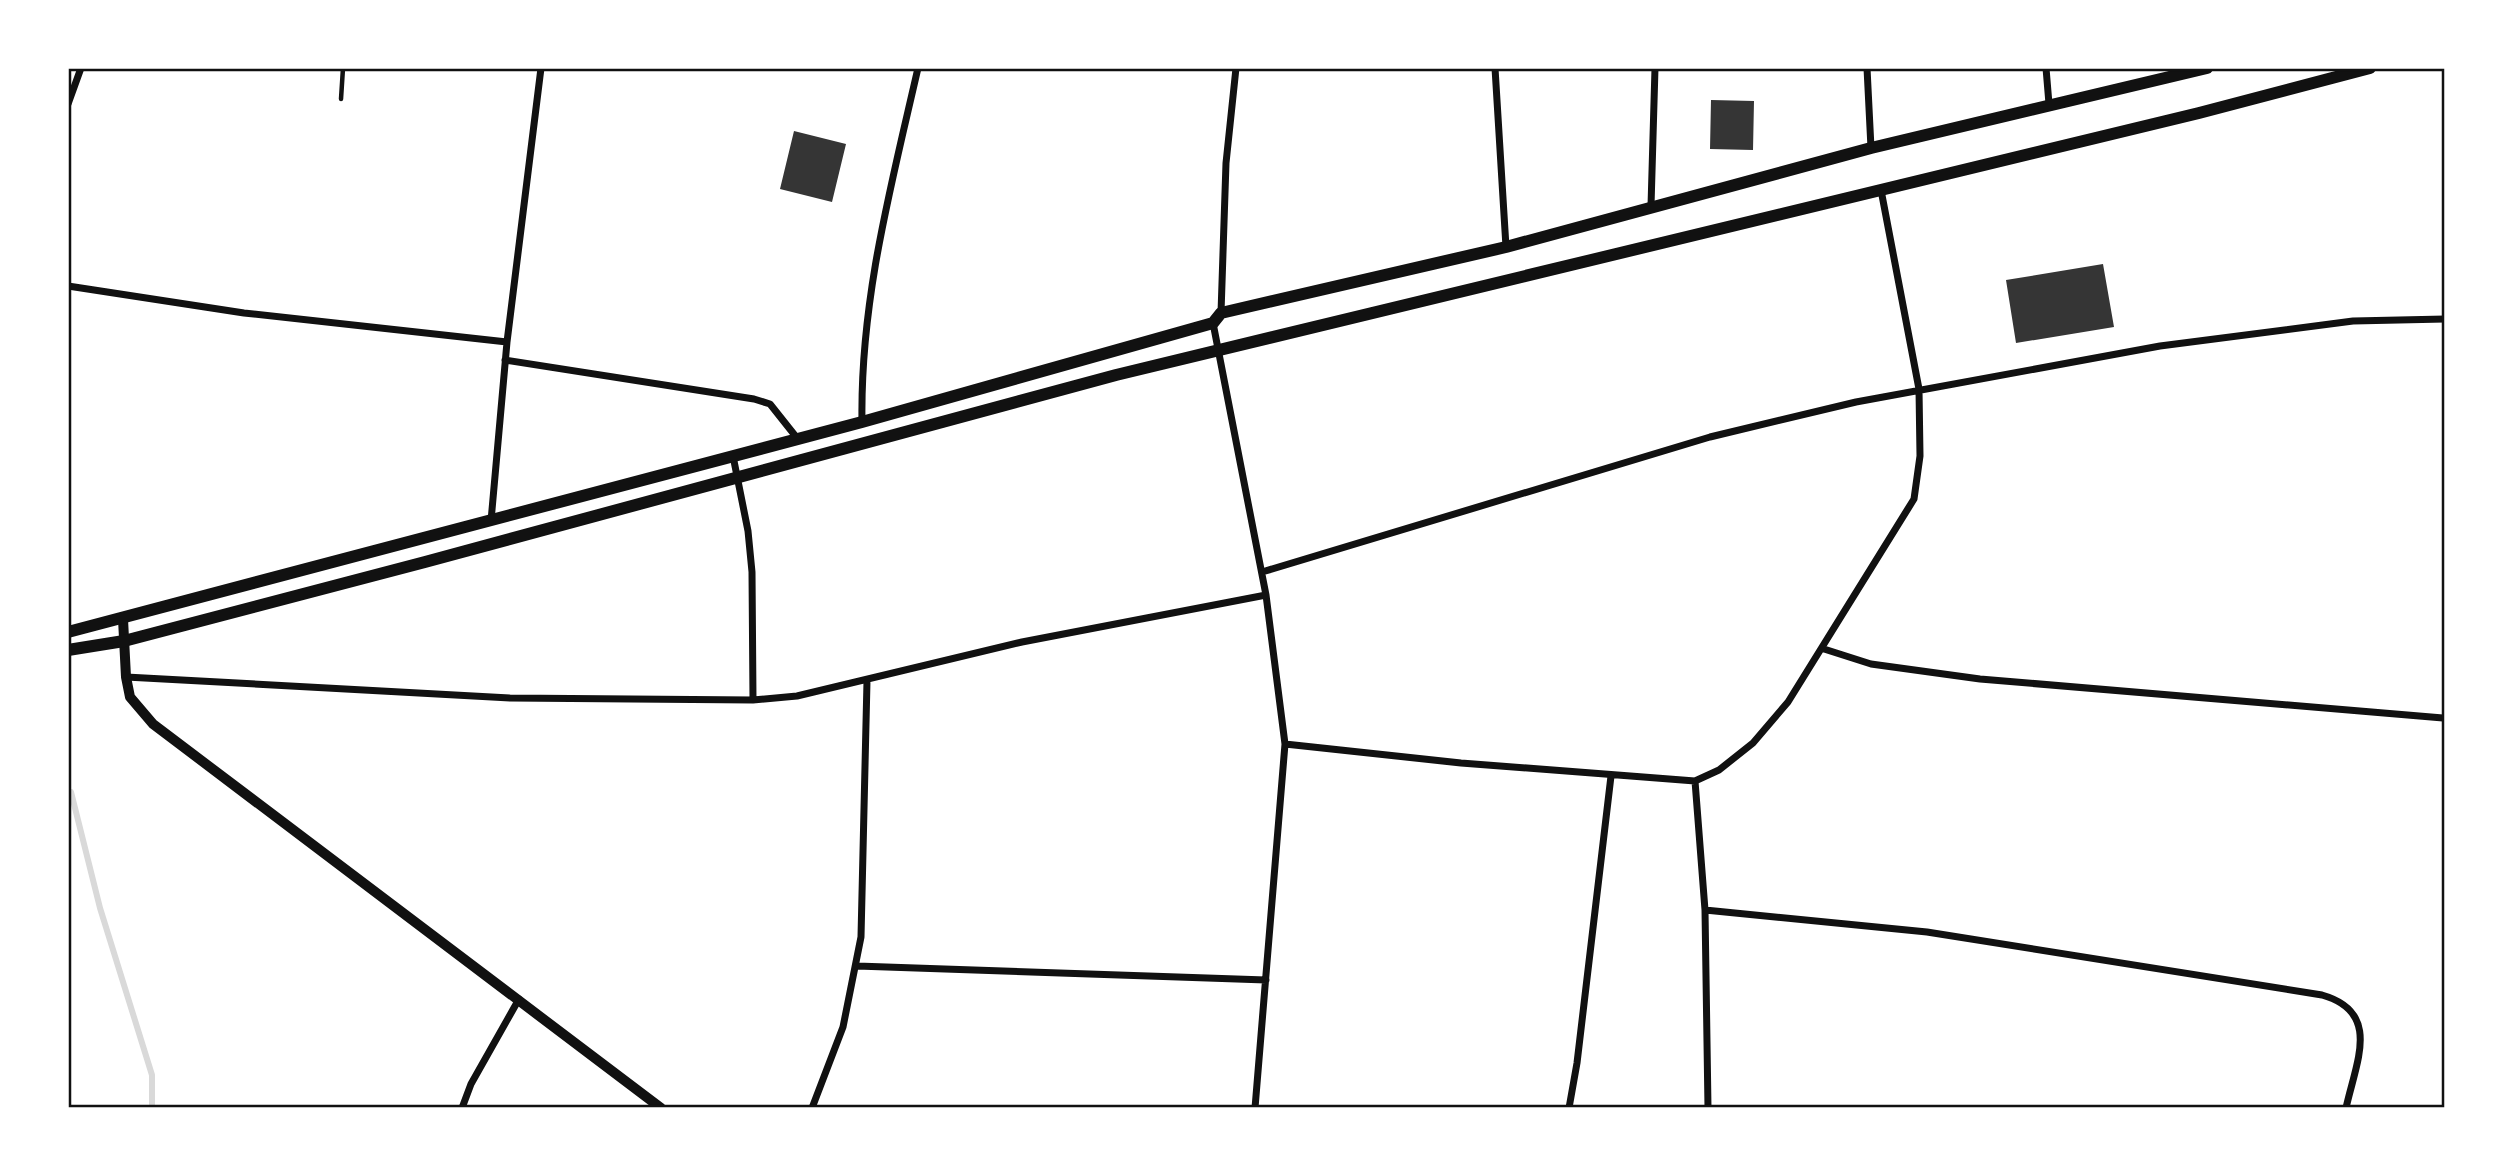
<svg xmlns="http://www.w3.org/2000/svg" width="2513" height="1176" font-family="Roboto,sans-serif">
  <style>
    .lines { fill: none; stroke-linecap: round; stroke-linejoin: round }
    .stream { stroke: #d9d9d9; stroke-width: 6 }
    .building { fill: #353535 }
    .service { stroke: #111; stroke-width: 4.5 }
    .minor { stroke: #111; stroke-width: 7 }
    .tertiary { stroke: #111; stroke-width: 10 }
    .secondary { stroke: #111; stroke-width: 12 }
    .neatline { fill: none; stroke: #111; stroke-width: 2.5 }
  </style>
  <rect width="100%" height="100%" fill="#fff"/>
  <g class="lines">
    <!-- stream -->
    <path class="stream" d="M71 792 100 908 152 1075V1108"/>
  </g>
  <!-- building -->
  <path class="building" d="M1711 100 1754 101 1753 150 1710 149Z
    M794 131 846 144 832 202 780 189Z
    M2103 264 2114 327 2016 343 2006 280Z"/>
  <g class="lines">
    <!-- service -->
    <path class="service" d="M341 99 343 68"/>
    <!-- minor -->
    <path class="minor" d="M1495 68 1506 247
      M1867 68 1871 148
      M2046 68 2049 104
      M68 104 81 68
      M1651 206 1655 68
      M68 286 244 313 507 342
      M1221 313 1226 163 1236 68
      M1213 323 1266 595 1285 744 1255 1108
      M505 360 754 399 770 404 797 438
      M862 422C860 301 891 186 918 68
      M733 456 748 531 752 572 753 700
      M491 521 507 342 541 68
      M1262 572 1710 437 1856 402 2160 346 2353 321 2445 319
      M1824 649 1871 664 1980 679 2443 718
      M126 677 510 698 753 700 797 696 1022 642 1266 595
      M1285 744 1461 763 1695 781 1719 770 1753 743 1788 702 1914 499 1920 456 1919 389 1881 190
      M1695 781 1705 910 1708 1108
      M1705 910 1927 932 2322 995C2382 1012 2356 1062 2346 1108
      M857 966 1266 980
      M462 1108 471 1084 519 999
      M812 1108 843 1027 861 937 867 681
      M1569 1108 1577 1063 1611 776"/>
    <!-- tertiary -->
    <path class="tertiary" d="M123 619 126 677 130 697 153 724 661 1108"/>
    <!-- secondary -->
    <path class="secondary" d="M68 632 862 422 1213 323 1221 313 1506 247 1871 148 2207 68
      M68 650 124 641 425 562 1116 375 2199 113 2370 68"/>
  </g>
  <!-- border -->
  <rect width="2513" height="1176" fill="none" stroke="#ffffff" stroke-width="140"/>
  <rect x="70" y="70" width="2373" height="1036" class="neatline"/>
</svg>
